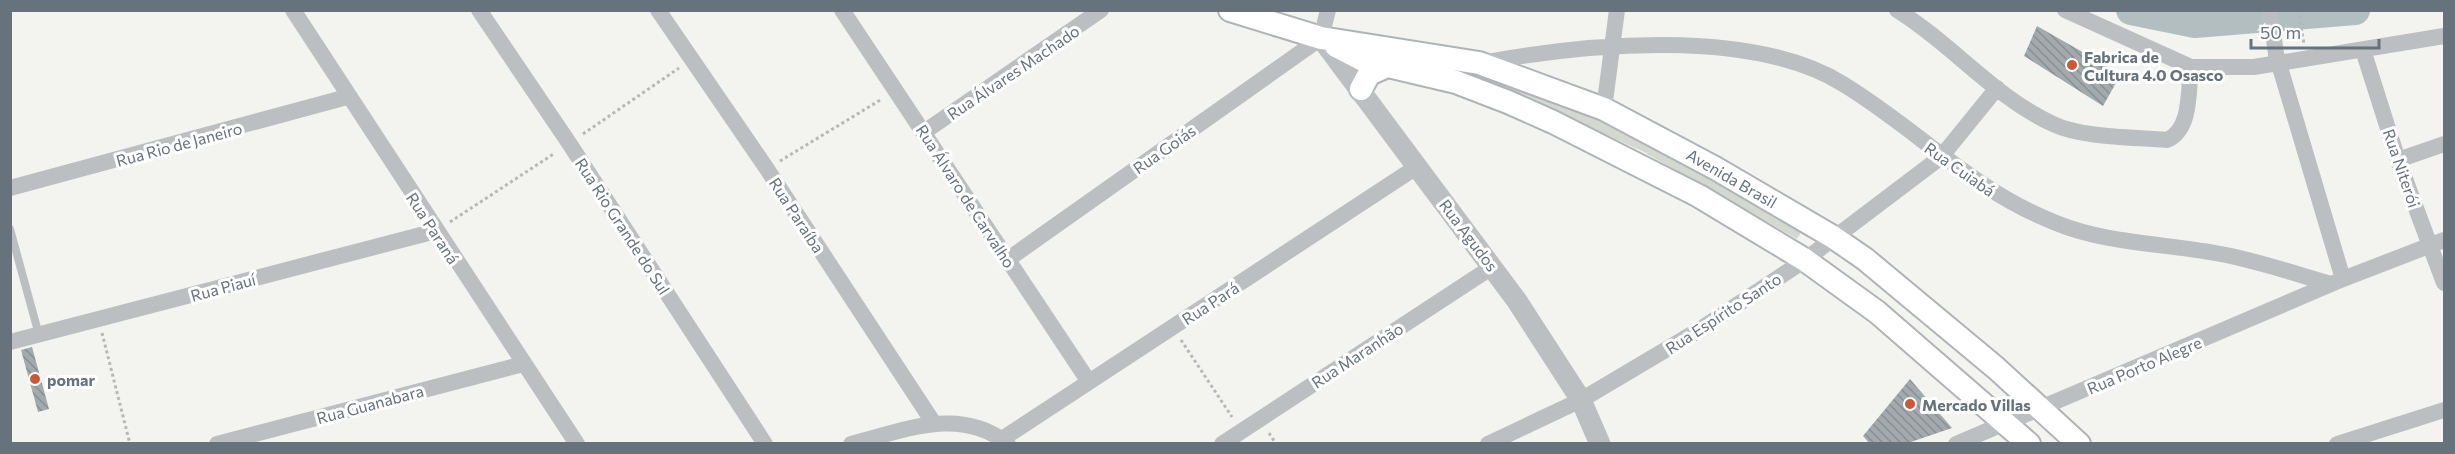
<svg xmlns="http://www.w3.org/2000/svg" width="2455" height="454" font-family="Commissioner,sans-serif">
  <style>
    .garden { fill: #d3d8d0 }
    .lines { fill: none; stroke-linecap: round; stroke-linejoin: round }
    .river { stroke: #b3bec1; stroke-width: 30 }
    .building { fill: url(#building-back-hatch) }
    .secondary-casing { stroke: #b0b4b8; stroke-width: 26 }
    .path { stroke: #b5b8ba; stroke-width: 3; stroke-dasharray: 3 3; stroke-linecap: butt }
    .service { stroke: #bbbfc1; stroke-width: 8 }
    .minor { stroke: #bbbfc1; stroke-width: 16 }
    .tertiary { stroke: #bbbfc1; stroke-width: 21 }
    .secondary { stroke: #fff; stroke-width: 22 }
    .minor-bridge { stroke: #bbbfc1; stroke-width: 16 }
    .poi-dot { fill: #ca5939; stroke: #fff; stroke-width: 2 }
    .labels { text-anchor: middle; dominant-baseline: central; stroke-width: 6; stroke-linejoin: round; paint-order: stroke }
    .poi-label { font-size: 16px; font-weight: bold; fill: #66737d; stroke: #fff; text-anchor: start }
    .street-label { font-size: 16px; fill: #66737d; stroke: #fff }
  </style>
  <defs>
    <pattern id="building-back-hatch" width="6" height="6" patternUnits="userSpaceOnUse" patternTransform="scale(1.5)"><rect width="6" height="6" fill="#a3aaae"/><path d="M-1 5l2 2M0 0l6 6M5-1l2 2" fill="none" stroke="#898f93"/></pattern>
  </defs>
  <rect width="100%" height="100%" fill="#f3f3f0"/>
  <!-- garden -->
  <path class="garden" d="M1490 72 1648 142 1803 229 1797 239 1642 151 1485 80Z"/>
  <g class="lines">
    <!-- river -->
    <path class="river" d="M2131 10 2195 23 2355 10"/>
  </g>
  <!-- building -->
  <path class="building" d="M2037 26 2121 74 2103 106 2024 56Z
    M32 347 49 409 38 412 21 350Z
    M1910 379 1952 428 1905 444H1870L1863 436Z"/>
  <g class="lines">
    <defs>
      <path id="secondary" d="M1230 10 1321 38 1479 63 1604 109 1715 168 1833 237 1865 259 1996 368 2079 444
        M1336 46 1363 60 1456 82 1508 102 1553 122 1699 196 1805 260 1877 312 2029 444
        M1361 89 1369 74 1385 67"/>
    </defs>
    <!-- secondary casing -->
    <use href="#secondary" class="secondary-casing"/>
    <!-- path -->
    <path class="path" d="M2298 10 2304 44
      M583 134 679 68
      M780 161 882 99
      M450 222 555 153
      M102 333 130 444
      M1181 340 1232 417
      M1269 433 1276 444"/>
    <!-- service -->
    <path class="service" d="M10 229 39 335"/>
    <!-- minor -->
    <path class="minor" d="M293 10 577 444
      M479 10 569 143 765 444
      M658 10 767 169 933 422
      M842 10 1089 382
      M1897 10C1952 44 1994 97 2053 124 2082 138 2135 137 2167 140 2192 129 2188 90 2191 67
      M2065 10 2191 67H2254L2444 36
      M2363 50 2398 160 2444 283
      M2276 54 2343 279
      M1481 63C1583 44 1751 27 1843 84 1917 129 1972 190 2056 223 2110 245 2169 243 2226 255 2261 262 2296 274 2331 284
      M1604 109 1617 10
      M924 132 1101 10
      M2398 160 2444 144
      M10 188 347 97
      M1007 260 1321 38 1328 10
      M10 342 436 231
      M1002 439 1418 166
      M217 444 523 364
      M851 444C903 431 960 405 1008 444
      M1222 444 1492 267
      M1488 444 1581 400 1699 330 1805 260 1941 157 1997 88
      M1956 444 2343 279 2444 240
      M2337 444 2444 410"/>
    <!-- tertiary -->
    <path class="tertiary" d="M1321 38 1517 301 1581 400 1600 444"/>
    <!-- secondary -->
    <use href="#secondary" class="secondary"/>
    <!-- minor-bridge -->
    <path class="minor-bridge" d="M2270 10 2276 54"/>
  </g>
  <!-- markers -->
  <g class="poi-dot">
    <circle cx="2072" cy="65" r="6"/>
    <circle cx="35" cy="379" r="6"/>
    <circle cx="1910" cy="404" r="6"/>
  </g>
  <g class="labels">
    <!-- poi labels -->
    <g class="poi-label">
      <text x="2084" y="56">Fabrica de<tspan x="2084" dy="18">Cultura 4.0 Osasco</tspan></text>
      <text x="47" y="379">pomar</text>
      <text x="1922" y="404">Mercado Villas</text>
    </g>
    <!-- street labels -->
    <g class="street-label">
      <text transform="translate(1013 72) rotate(-34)">Rua Álvares Machado</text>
      <text transform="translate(179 144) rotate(-15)">Rua Rio de Janeiro</text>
      <text transform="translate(1164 149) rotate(-35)">Rua Goiás</text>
      <text transform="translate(2402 168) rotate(71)">Rua Niterói</text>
      <text transform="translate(1960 169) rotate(35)">Rua Cuiabá</text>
      <text transform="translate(1732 178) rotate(30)">Avenida Brasil</text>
      <text transform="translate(966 196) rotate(57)">Rua Álvaro de Carvalho</text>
      <text transform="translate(797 215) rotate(57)">Rua Paraíba</text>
      <text transform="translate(623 226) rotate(57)">Rua Rio Grande do Sul</text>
      <text transform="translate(433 228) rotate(57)">Rua Paraná</text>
      <text transform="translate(1469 235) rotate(53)">Rua Agudos</text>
      <text transform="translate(223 287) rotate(-15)">Rua Piauí</text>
      <text transform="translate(1210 303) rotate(-33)">Rua Pará</text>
      <text transform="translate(1723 313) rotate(-33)">Rua Espírito Santo</text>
      <text transform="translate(1357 355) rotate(-33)">Rua Maranhão</text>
      <text transform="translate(2144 365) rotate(-23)">Rua Porto Alegre</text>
      <text transform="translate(370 404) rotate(-15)">Rua Guanabara</text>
    </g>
  </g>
  <!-- border -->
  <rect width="2455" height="454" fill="none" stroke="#66737d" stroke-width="24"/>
  <!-- scale -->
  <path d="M2251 39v9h128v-9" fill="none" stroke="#66737d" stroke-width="3"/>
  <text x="2260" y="39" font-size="18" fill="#66737d" stroke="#ffffff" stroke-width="4.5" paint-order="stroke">50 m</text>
</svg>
